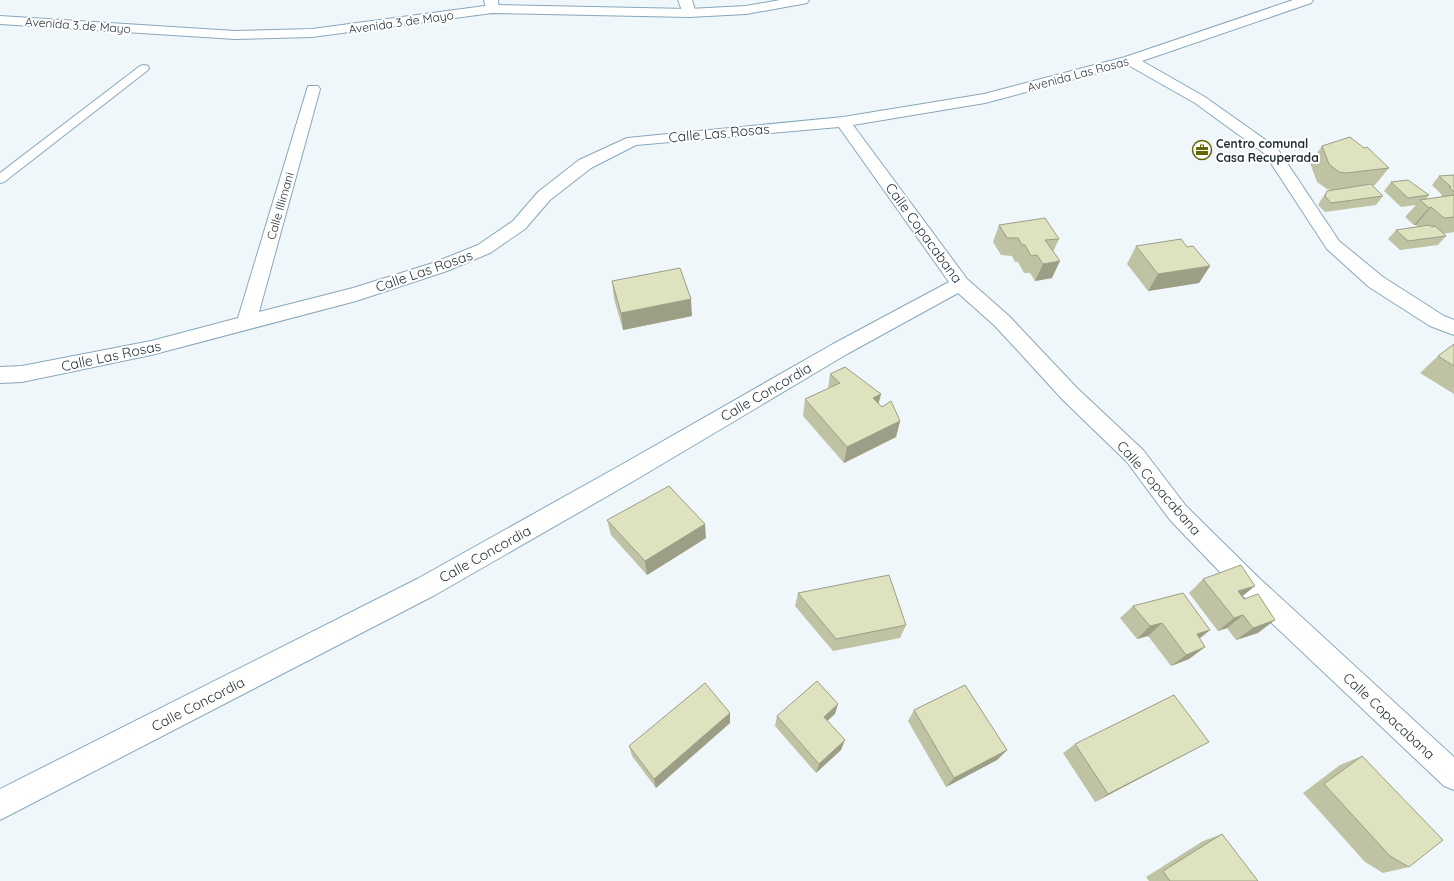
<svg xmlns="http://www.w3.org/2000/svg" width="1454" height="881" font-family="Quicksand,sans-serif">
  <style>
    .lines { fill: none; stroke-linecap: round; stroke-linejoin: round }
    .lane-casing { stroke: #87a8bc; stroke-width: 2 }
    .street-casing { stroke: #87a8bc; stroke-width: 2 }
    .secondary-casing { stroke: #87a8bc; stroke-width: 2 }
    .lane { fill: #fff; fill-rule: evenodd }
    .street { fill: #fff; fill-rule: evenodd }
    .secondary { fill: #fff; fill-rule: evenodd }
    .wall { fill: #c0c2a4 }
    .shaded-wall { fill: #9c9e86 }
    .building { fill: #dfe2bf; stroke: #9c9e86 }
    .labels { text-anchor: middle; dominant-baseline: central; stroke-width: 4; stroke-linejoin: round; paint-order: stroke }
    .far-street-label { font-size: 12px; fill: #1f2c34; stroke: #fff }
    .far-poi-label { font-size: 12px; font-weight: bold; fill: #1f2c34; stroke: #fff; text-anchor: start }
    .street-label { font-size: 14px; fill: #1f2c34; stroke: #fff }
  </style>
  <rect width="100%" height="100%" fill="#f0f7fb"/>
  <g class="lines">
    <defs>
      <path id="lane" d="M144 65 148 66 149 68 148 70 4 182 0 183V173L140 66Z"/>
      <path id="street" d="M484 0H498L499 9 497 12H487Z
        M678 0H692L696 13 694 16H684Z
        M1293 0H1313L1311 3 1142 61 1205 97 1277 148 1339 241 1383 277 1444 316 1454 320V335L1430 326 1369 287 1327 249 1265 154 1195 103 1128 65 985 103 853 125 967 279 1009 316 1077 388 1143 450 1186 506 1259 578 1454 757V790L1444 786 1241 594 1170 520 1127 462 1063 400 995 326 958 293 847 354 637 479 435 595 0 820V789L417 579 621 465 833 344 949 282 839 127 636 145 591 168 550 200 525 229 490 253 447 271 356 301 151 355 22 382 0 383V367L22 366 151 341 238 318 308 86H318L320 89 259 312 353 288 433 263 478 245 513 221 538 192 579 160 627 138 843 117 984 94 1125 57Z"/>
      <path id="secondary" d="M780 0H809L807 3 802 4 746 14 689 17 492 13 312 37 235 39 0 24V16L235 31 312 29 492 5 689 9 746 6Z"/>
    </defs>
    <!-- lane casing -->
    <use href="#lane" class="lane-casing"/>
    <!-- street casing -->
    <use href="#street" class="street-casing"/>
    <!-- secondary casing -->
    <use href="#secondary" class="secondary-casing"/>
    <!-- lane -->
    <use href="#lane" class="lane"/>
    <!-- street -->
    <use href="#street" class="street"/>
    <!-- secondary -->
    <use href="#secondary" class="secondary"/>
  </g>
  <!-- wall -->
  <path class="wall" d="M1322 146 1389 168 1375 185 1372 186 1383 196 1376 205 1325 212 1318 205 1321 200 1327 191 1331 190 1327 189 1317 182 1310 163Z
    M1454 175V232L1443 234 1446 236 1438 245 1400 250 1388 239 1396 230 1418 227 1416 225H1414L1405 217 1416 205 1401 207 1384 191 1391 182 1429 195 1426 199 1442 197 1441 196 1442 195 1432 185 1439 176Z
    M999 225 1059 239 1053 252 1052 278 1035 281 1030 273H1024L1018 262H1015L1012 256 1001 255 993 242Z
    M1136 246 1187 247 1210 266 1199 283 1148 291 1127 264Z
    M612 281 692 316 623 330 614 299Z
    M1454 344V394L1420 373 1438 356Z
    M830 374 881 394 878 403 882 407 900 421 896 437 844 463 803 416 805 399 828 389Z
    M607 520 706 538 647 575 611 535Z
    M1203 579 1242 597 1258 633 1236 640 1227 628 1218 631 1189 593Z
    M798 593 906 625 900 638 833 651 795 606Z
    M1133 606 1210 630 1199 639 1205 647 1189 659 1171 666 1148 636 1137 639 1120 618Z
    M914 710 1007 750 997 760 946 787 908 721Z
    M730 713V723L656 788 632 756 629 746Z
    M835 714 827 721 841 750 816 773 775 726 777 716Z
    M1209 742 1192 751 1095 802 1063 753 1075 744Z
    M1362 756 1409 867 1383 873 1365 862 1303 793 1340 765Z
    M1222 834 1258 881H1149L1146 877 1203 841Z"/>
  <!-- shaded-wall -->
  <path class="shaded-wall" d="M1431 207 1416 225H1414L1429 208Z
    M1060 261 1052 278 1035 281 1043 264Z
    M1210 266 1199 283 1148 291 1158 274Z
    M691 299 692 316 623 330 621 313Z
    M881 394 877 410 873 398Z
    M900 421 896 437 844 463 847 447Z
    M705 524 706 538 647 575 645 561Z
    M1255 586 1239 599 1222 605 1238 591Z
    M1243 615 1227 628 1218 631 1234 618Z
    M1275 620 1258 633 1236 640 1253 628Z
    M1162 623 1148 636 1137 639 1150 626Z
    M1210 630 1194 643 1197 634Z
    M1205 647 1189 659 1171 666 1186 655Z
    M838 704 835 714 820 727 824 717Z
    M730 713V723L656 788 654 779Z
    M845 740 841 750 816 773 819 764Z
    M1209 742 1192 751 1095 802 1108 794Z
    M1007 750 997 760 946 787 954 778Z"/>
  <!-- building -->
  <path class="building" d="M1350 137 1364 148 1367 147 1389 168 1346 173 1339 172 1329 164 1322 146Z
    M1454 175V192L1449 187H1451L1439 176Z
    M1408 180 1429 195 1408 198 1391 182Z
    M1371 184 1383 196 1331 203 1325 196 1327 191Z
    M1454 195V217L1444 218 1431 207 1429 208 1420 200Z
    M1045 218 1059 239 1045 240 1060 261 1043 264 1037 255 1031 256 1025 245H1022L1018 238H1007L999 225Z
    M1429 225 1432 227 1435 226 1446 236 1408 241 1396 230Z
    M1181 239 1187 247 1193 246 1210 266 1158 274 1136 246Z
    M680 268 691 299 621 313 612 281Z
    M1454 344V366L1438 356Z
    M845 367 881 394 873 398 882 407 891 401 900 421 847 447 805 399 840 383 830 374Z
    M669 486 705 524 645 561 607 520Z
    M1241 565 1255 586 1238 591 1244 599 1258 594 1275 620 1253 628 1243 615 1234 618 1203 579Z
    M889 575 906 625 836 639 798 593Z
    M1183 593 1210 630 1197 634 1205 647 1186 655 1162 623 1150 626 1133 606Z
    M817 681 838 704 824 717 845 740 819 764 777 716Z
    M705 683 730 713 654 779 629 746Z
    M965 685 1007 750 954 778 914 710Z
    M1174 695 1209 742 1108 794 1075 744Z
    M1362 756 1443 840 1409 867 1390 856 1324 784Z
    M1222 834 1258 881H1170L1163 871Z"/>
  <!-- icons -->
  <defs>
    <symbol id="office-ring" viewBox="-11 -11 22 22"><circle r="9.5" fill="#fff" stroke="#636703" stroke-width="1.5"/><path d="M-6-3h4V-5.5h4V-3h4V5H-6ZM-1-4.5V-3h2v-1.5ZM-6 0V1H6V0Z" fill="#636703"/></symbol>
  </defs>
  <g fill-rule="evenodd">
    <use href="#office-ring" x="1191" y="139" width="22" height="22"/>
  </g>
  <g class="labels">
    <!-- far-street labels -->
    <g class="far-street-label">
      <text transform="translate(401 22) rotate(-8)">Avenida 3 de Mayo</text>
      <text transform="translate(78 25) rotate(4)">Avenida 3 de Mayo</text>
      <text transform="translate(1078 74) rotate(-15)">Avenida Las Rosas</text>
      <text transform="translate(280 206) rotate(-74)">Calle Illimani</text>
    </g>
    <!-- far-poi labels -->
    <g class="far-poi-label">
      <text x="1216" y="143">Centro comunal<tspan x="1216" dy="14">Casa Recuperada</tspan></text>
    </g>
    <!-- street labels -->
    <g class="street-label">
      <text transform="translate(719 133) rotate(-5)">Calle Las Rosas</text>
      <text transform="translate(924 233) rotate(54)">Calle Copacabana</text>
      <text transform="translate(424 271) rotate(-19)">Calle Las Rosas</text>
      <text transform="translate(111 356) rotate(-12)">Calle Las Rosas</text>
      <text transform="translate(766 392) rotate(-30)">Calle Concordia</text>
      <text transform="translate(1159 488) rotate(49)">Calle Copacabana</text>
      <text transform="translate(485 554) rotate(-29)">Calle Concordia</text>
      <text transform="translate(198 704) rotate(-27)">Calle Concordia</text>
      <text transform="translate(1389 716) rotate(43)">Calle Copacabana</text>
    </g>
  </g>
</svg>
